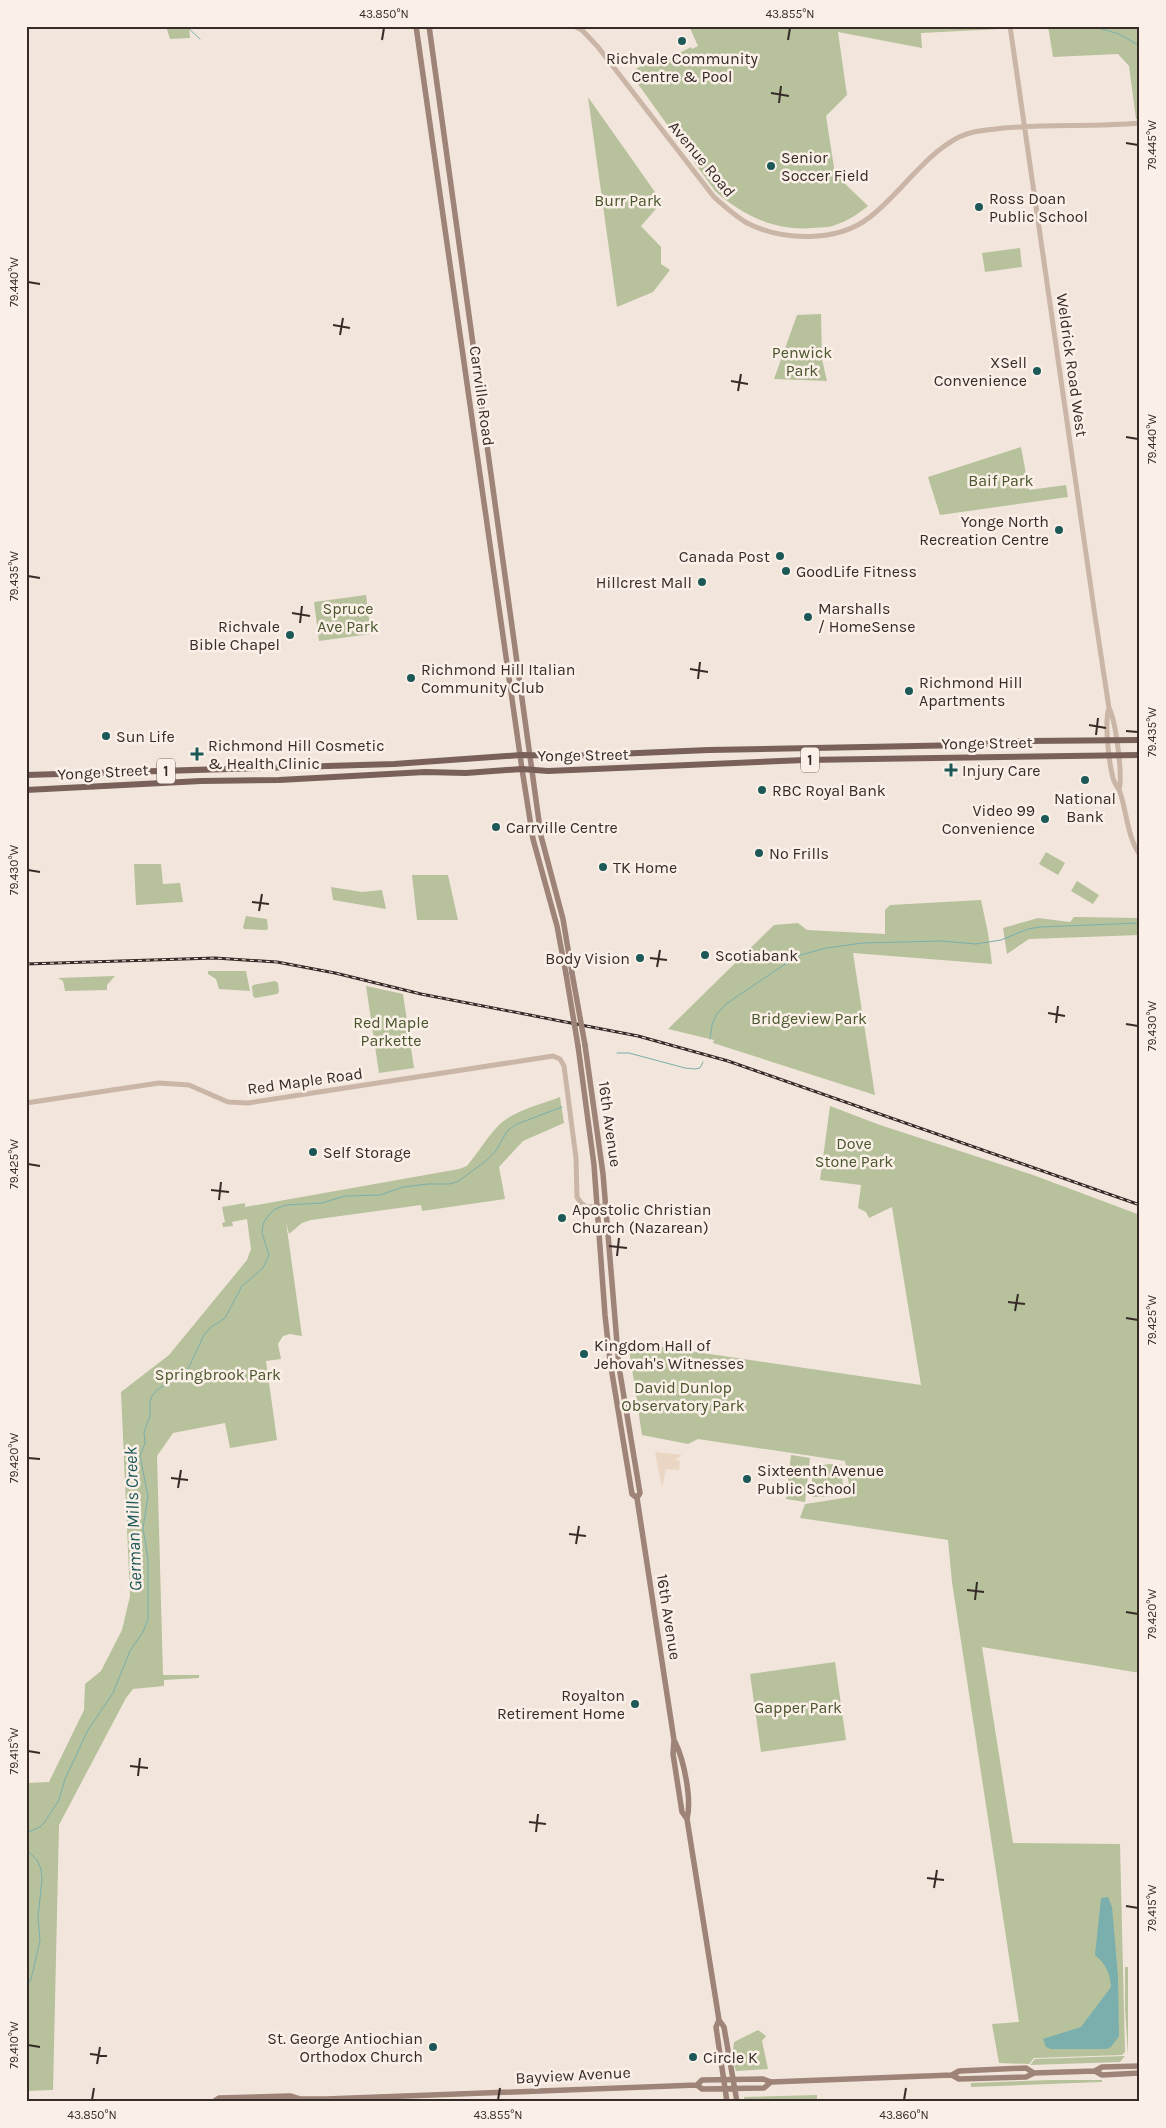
<svg xmlns="http://www.w3.org/2000/svg" width="1166" height="2128" font-family="Karla,sans-serif">
  <style>
    .green { fill: #b7c19b }
    .plaza { fill: #ead6c3 }
    .water { fill: #7aafad }
    .lines { fill: none; stroke-linecap: round; stroke-linejoin: round }
    .stream { stroke: #7aafad; stroke-width: 1 }
    .tertiary { stroke: #cab5a7; stroke-width: 5 }
    .secondary { stroke: #9e8379; stroke-width: 5.5 }
    .primary { stroke: #796159; stroke-width: 6 }
    .rail-casing { stroke: #372b28; stroke-width: 3 }
    .rail { stroke: #faf0e8; stroke-width: 1; stroke-dasharray: 4; stroke-linecap: butt }
    .secondary-bridge { stroke: #9e8379; stroke-width: 5.5 }
    .ticks { fill: none; stroke: #372b28; stroke-width: 2 }
    .poi-dot { fill: #1d5858; stroke: #faf0e8; stroke-width: 2 }
    .labels { text-anchor: middle; dominant-baseline: central; stroke-width: 5; stroke-linejoin: round; paint-order: stroke }
    .shield { fill: #faf0e8; stroke: #726662; stroke-width: 1 }
    .shield-label { font-size: 15px; font-weight: bold; fill: #372b28 }
    .poi-label { font-size: 16px; fill: #372b28; stroke: #faf0e8; text-anchor: start }
    .street-label { font-size: 16px; fill: #372b28; stroke: #faf0e8 }
    .park-label { font-size: 16px; fill: #49552c; stroke: #faf0e8 }
    .water-label { font-size: 18px; font-style: italic; fill: #1d5858; stroke: #faf0e8 }
    .neatline { fill: none; stroke: #372b28; stroke-width: 2 }
    .ticks-label { font-size: 12px; text-anchor: middle; fill: #372b28 }
  </style>
  <rect width="100%" height="100%" fill="#f2e6dc"/>
  <!-- green -->
  <path class="green" d="M166 26H189L190 38 170 39Z
    M689 26H998L999 29 921 33 922 48 838 32 847 95 826 116 835 174 868 206C858 214 848 221 835 225 829 228 820 227 813 228 775 231 743 216 715 191L630 73 654 57 662 62 691 47 692 49 698 46Z
    M1048 26H1132L1140 31V119H1136L1129 66 1118 54 1053 57Z
    M588 97 662 202 641 226 661 247V264L670 270 653 292 617 307Z
    M1020 248 1022 267 985 272 982 253Z
    M821 314 822 359 827 381 774 379 797 315Z
    M1021 447 1029 490 1066 485 1068 497 940 515 928 477Z
    M366 595 371 634 319 641 314 602Z
    M1046 852 1065 863 1058 875 1039 864Z
    M134 864H161L163 884 180 883 183 902 136 905Z
    M412 875H448L458 920H417Z
    M1077 881 1099 895 1093 904 1071 891Z
    M331 887 362 892 382 890 386 909 333 900Z
    M981 900 988 933 992 964 853 953 875 1095 713 1043 714 1040 668 1029 774 925 798 923 807 930 885 934V910L890 905Z
    M246 916 267 919 268 929 266 930 244 929 243 927Z
    M1074 917 1140 918V935L1029 939 1007 954 1003 928 1038 918 1070 922Z
    M208 971H246L250 991 219 989 216 979 208 974Z
    M115 976 107 985V990L65 991 63 981 58 978Z
    M275 981 278 983 279 992 277 994 255 998 253 996 252 987 253 985Z
    M366 986 403 994 414 1068 379 1073Z
    M560 1097 564 1123 523 1141 499 1167 505 1199 422 1211 421 1205 311 1220 302 1223 289 1234 286 1222 302 1336 290 1334 283 1336 278 1344 281 1359 266 1361 277 1440 230 1448 225 1423 173 1433 157 1456 163 1675H199V1678L164 1680V1686L133 1689 126 1698 59 1825 53 2090 26 2091V1783L49 1782 84 1710 85 1684 101 1671 122 1630 130 1596 121 1392 169 1355 247 1260 251 1249 247 1219 232 1222 233 1226 223 1227 222 1223 225 1222 222 1207 245 1203V1207L459 1169 467 1166C477 1154 490 1133 501 1123 518 1109 540 1105 560 1097Z
    M830 1106 880 1125 1033 1175 1140 1215V1673L982 1647 1013 1843 1120 1844 1125 2052 1122 2055 1034 2058 1029 2064 999 2063 992 2024 1019 2022 952 1582 948 1540 800 1518 805 1504 851 1497 845 1461 698 1439 688 1444 642 1435 628 1342 921 1385 892 1207 869 1218 866 1212 858 1208 861 1185 820 1180Z
    M791 1455 810 1458 805 1502 786 1499Z
    M829 1464 842 1465 843 1494 837 1496 812 1497C811 1485 811 1476 818 1466Z
    M835 1662 846 1740 761 1752 750 1674Z
    M1125 1967H1128V2056L1125 2009Z
    M758 2030 766 2036 762 2041 768 2069 736 2071 732 2059 734 2042Z
    M1125 2056 1120 2062 1030 2065 1035 2059Z
    M1052 2080H1102V2082L971 2087V2083Z
    M817 2095V2102H745L744 2097Z"/>
  <!-- plaza -->
  <path class="plaza" d="M655 1452 682 1455 675 1460 680 1461 679 1470 666 1469 662 1488Z"/>
  <!-- water -->
  <path class="water" d="M1108 1897 1112 1907 1118 1976 1119 2036 1111 2047 1106 2049H1051L1046 2047 1043 2039 1081 2027 1111 1987C1110 1973 1106 1964 1095 1955L1101 1898Z"/>
  <g class="lines">
    <!-- stream -->
    <path class="stream" d="M186 26 200 39
      M1092 26 1119 34 1140 46
      M1140 50 1137 54 1140 63
      M710 1039 712 1025 716 1015 726 1004 797 956 826 948 863 943 941 941 976 944 1001 940 1028 929 1040 927 1140 923
      M617 1053H629L685 1068 695 1069 700 1068 703 1062
      M26 1833 40 1827 44 1823 59 1800 65 1779 88 1730 113 1693 130 1651 143 1632 148 1619V1559L143 1528 148 1496 140 1456 145 1443 144 1432 150 1416V1402L152 1396 157 1390 188 1369 204 1335 211 1327 225 1318 242 1286 263 1268 269 1255 262 1233 263 1224 267 1217 275 1209 286 1205 322 1203 345 1196 380 1195 403 1187 428 1184H449L457 1182 486 1161 495 1152 508 1130 517 1124 562 1107
      M26 1849 37 1860 41 1869 42 1879 38 1917 40 1941 31 1979 26 1988"/>
    <!-- tertiary -->
    <path class="tertiary" d="M574 26 582 30 598 47 714 197C724 206 735 216 747 223 782 241 837 243 870 217 901 193 924 155 959 137 973 130 989 130 1004 128 1049 124 1095 127 1140 123
      M1010 26 1095 616 1109 708C1116 721 1123 777 1119 790
      M1109 708C1104 722 1109 763 1113 778 1114 783 1118 787 1120 792 1127 813 1127 836 1140 855
      M26 1103 159 1083 189 1085 228 1102 248 1103 553 1056 560 1059 564 1066 576 1158 577 1197 581 1203 587 1207 605 1206"/>
    <!-- secondary -->
    <path class="secondary" d="M416 26 522 769 533 839 557 926 566 974
      M429 26 541 836 563 919 572 973
      M585 1045 603 1174 619 1367 640 1493 637 1498
      M578 1046 594 1165 605 1315 610 1361 632 1494 637 1498 674 1740 673 1754 682 1812 687 1819
      M675 1742C684 1760 692 1799 687 1819L719 2020 724 2027 737 2102
      M719 2020 716 2027 727 2102
      M1095 2071 1102 2075 1140 2073
      M952 2075 959 2079 1026 2077 1034 2073 1095 2071 1102 2067 1140 2066
      M697 2085 702 2080 763 2079 771 2082 952 2075 959 2071 1026 2068 1034 2073
      M208 2102H213L219 2098 290 2096 300 2099H326L697 2085 702 2089 764 2088 771 2082"/>
    <!-- primary -->
    <path class="primary" d="M26 775 394 764 521 755 568 756 709 750 967 745 1029 741 1140 740
      M26 790 201 781 279 780 425 772 466 773 522 769 548 771 805 760 1140 755"/>
    <defs>
      <path id="rail" d="M26 964 215 958 277 962 335 973 421 994 638 1036 728 1061 1140 1205"/>
    </defs>
    <!-- rail casing -->
    <use href="#rail" class="rail-casing"/>
    <!-- rail -->
    <use href="#rail" class="rail"/>
    <!-- secondary-bridge -->
    <path class="secondary-bridge" d="M572 973 585 1045
      M566 974 578 1046"/>
  </g>
  <!-- ticks -->
  <path class="ticks" d="M382 40 384 28M788 40 790 28M771 93 789 96M779 103 781 86M1126 143 1138 145M28 282 40 284M333 325 350 328M340 335 343 318M731 381 748 384M738 391 741 374M1126 437 1138 439M28 576 40 578M292 613 310 616M300 623 302 606M690 669 708 672M698 679 700 662M1089 725 1106 728M1126 731 1138 732M1096 735 1098 718M28 870 40 872M252 902 269 904M259 911 262 894M650 958 667 960M657 967 660 950M1048 1013 1065 1016M1056 1023 1058 1006M1126 1024 1138 1026M28 1164 40 1166M211 1190 229 1192M219 1200 221 1182M609 1246 627 1248M617 1256 619 1238M1008 1302 1025 1304M1015 1311 1018 1294M1126 1318 1138 1320M28 1458 40 1459M171 1478 188 1480M178 1488 181 1470M569 1534 586 1536M576 1544 579 1526M967 1590 984 1592M975 1600 977 1582M1126 1612 1138 1614M28 1751 40 1753M130 1766 148 1768M138 1776 140 1758M529 1822 546 1824M536 1832 538 1814M927 1878 944 1880M934 1888 937 1870M1126 1906 1138 1908M28 2045 40 2047M90 2054 107 2056M97 2064 100 2047M92 2100 94 2088M498 2100 500 2088M904 2100 906 2088"/>
  <!-- markers -->
  <g class="poi-dot">
    <circle cx="682" cy="41" r="5"/>
    <circle cx="771" cy="166" r="5"/>
    <circle cx="979" cy="207" r="5"/>
    <circle cx="1037" cy="371" r="5"/>
    <circle cx="1059" cy="530" r="5"/>
    <circle cx="780" cy="556" r="5"/>
    <circle cx="786" cy="571" r="5"/>
    <circle cx="702" cy="582" r="5"/>
    <circle cx="808" cy="617" r="5"/>
    <circle cx="290" cy="635" r="5"/>
    <circle cx="411" cy="678" r="5"/>
    <circle cx="909" cy="691" r="5"/>
    <circle cx="106" cy="736" r="5"/>
    <path d="M194.5 746.5h5v5h5v5h-5v5h-5v-5h-5v-5h5z"/>
    <path d="M948.5 762.5h5v5h5v5h-5v5h-5v-5h-5v-5h5z"/>
    <circle cx="1085" cy="780" r="5"/>
    <circle cx="762" cy="790" r="5"/>
    <circle cx="1045" cy="819" r="5"/>
    <circle cx="496" cy="827" r="5"/>
    <circle cx="759" cy="853" r="5"/>
    <circle cx="603" cy="867" r="5"/>
    <circle cx="705" cy="955" r="5"/>
    <circle cx="640" cy="958" r="5"/>
    <circle cx="313" cy="1152" r="5"/>
    <circle cx="562" cy="1218" r="5"/>
    <circle cx="584" cy="1354" r="5"/>
    <circle cx="747" cy="1479" r="5"/>
    <circle cx="635" cy="1704" r="5"/>
    <circle cx="433" cy="2047" r="5"/>
    <circle cx="693" cy="2057" r="5"/>
  </g>
  <g class="labels">
    <!-- shield labels -->
    <g class="shield">
      <rect x="801" y="747.5" width="18" height="25" rx="4"/>
      <rect x="157" y="758.5" width="18" height="25" rx="4"/>
    </g>
    <g class="shield-label">
      <text x="810" y="760">1</text>
      <text x="166" y="771">1</text>
    </g>
    <!-- poi labels -->
    <g class="poi-label">
      <text x="682" y="58" text-anchor="middle">Richvale Community<tspan x="682" dy="18">Centre &amp; Pool</tspan></text>
      <text x="781" y="157">Senior<tspan x="781" dy="18">Soccer Field</tspan></text>
      <text x="989" y="198">Ross Doan<tspan x="989" dy="18">Public School</tspan></text>
      <text x="1027" y="362" text-anchor="end">XSell<tspan x="1027" dy="18">Convenience</tspan></text>
      <text x="1049" y="521" text-anchor="end">Yonge North<tspan x="1049" dy="18">Recreation Centre</tspan></text>
      <text x="770" y="556" text-anchor="end">Canada Post</text>
      <text x="796" y="571">GoodLife Fitness</text>
      <text x="692" y="582" text-anchor="end">Hillcrest Mall</text>
      <text x="818" y="608">Marshalls<tspan x="818" dy="18">/ HomeSense</tspan></text>
      <text x="280" y="626" text-anchor="end">Richvale<tspan x="280" dy="18">Bible Chapel</tspan></text>
      <text x="421" y="669">Richmond Hill Italian<tspan x="421" dy="18">Community Club</tspan></text>
      <text x="919" y="682">Richmond Hill<tspan x="919" dy="18">Apartments</tspan></text>
      <text x="116" y="736">Sun Life</text>
      <text x="208" y="745">Richmond Hill Cosmetic<tspan x="208" dy="18">&amp; Health Clinic</tspan></text>
      <text x="962" y="770">Injury Care</text>
      <text x="772" y="790">RBC Royal Bank</text>
      <text x="1085" y="798" text-anchor="middle">National<tspan x="1085" dy="18">Bank</tspan></text>
      <text x="1035" y="810" text-anchor="end">Video 99<tspan x="1035" dy="18">Convenience</tspan></text>
      <text x="506" y="827">Carrville Centre</text>
      <text x="769" y="853">No Frills</text>
      <text x="613" y="867">TK Home</text>
      <text x="715" y="955">Scotiabank</text>
      <text x="630" y="958" text-anchor="end">Body Vision</text>
      <text x="323" y="1152">Self Storage</text>
      <text x="572" y="1209">Apostolic Christian<tspan x="572" dy="18">Church (Nazarean)</tspan></text>
      <text x="594" y="1345">Kingdom Hall of<tspan x="594" dy="18">Jehovah's Witnesses</tspan></text>
      <text x="757" y="1470">Sixteenth Avenue<tspan x="757" dy="18">Public School</tspan></text>
      <text x="625" y="1695" text-anchor="end">Royalton<tspan x="625" dy="18">Retirement Home</tspan></text>
      <text x="423" y="2038" text-anchor="end">St. George Antiochian<tspan x="423" dy="18">Orthodox Church</tspan></text>
      <text x="703" y="2057">Circle K</text>
    </g>
    <!-- street labels -->
    <g class="street-label">
      <text transform="translate(702 159) rotate(50)">Avenue Road</text>
      <text transform="translate(1072 365) rotate(82)">Weldrick Road West</text>
      <text transform="translate(482 396) rotate(82)">Carrville Road</text>
      <text transform="translate(987 743) rotate(-1)">Yonge Street</text>
      <text transform="translate(583 755) rotate(-1)">Yonge Street</text>
      <text transform="translate(103 772) rotate(-3)">Yonge Street</text>
      <text transform="translate(305 1081) rotate(-8)">Red Maple Road</text>
      <text transform="translate(610 1124) rotate(82)">16th Avenue</text>
      <text transform="translate(669 1617) rotate(81)">16th Avenue</text>
      <text transform="translate(573 2075) rotate(-3)">Bayview Avenue</text>
    </g>
    <!-- park labels -->
    <g class="park-label">
      <text x="628" y="200">Burr Park</text>
      <text x="802" y="352">Penwick<tspan x="802" dy="18">Park</tspan></text>
      <text x="1001" y="480">Baif Park</text>
      <text x="348" y="608">Spruce<tspan x="348" dy="18">Ave Park</tspan></text>
      <text x="809" y="1018">Bridgeview Park</text>
      <text x="391" y="1022">Red Maple<tspan x="391" dy="18">Parkette</tspan></text>
      <text x="854" y="1143">Dove<tspan x="854" dy="18">Stone Park</tspan></text>
      <text x="218" y="1374">Springbrook Park</text>
      <text x="683" y="1387">David Dunlop<tspan x="683" dy="18">Observatory Park</tspan></text>
      <text x="798" y="1707">Gapper Park</text>
    </g>
    <!-- water labels -->
    <g class="water-label">
      <text transform="translate(133 1519) rotate(-92)">German Mills Creek</text>
    </g>
  </g>
  <!-- border -->
  <rect width="1166" height="2128" fill="none" stroke="#faf0e8" stroke-width="55"/>
  <rect x="28" y="28" width="1110" height="2072" class="neatline"/>
  <g class="ticks-label">
    <text x="384" y="18">43.850°N</text>
    <text x="790" y="18">43.855°N</text>
    <text transform="translate(1152 145) rotate(-90)" y="4">79.445°W</text>
    <text transform="translate(14 282) rotate(-90)" y="4">79.440°W</text>
    <text transform="translate(1152 439) rotate(-90)" y="4">79.440°W</text>
    <text transform="translate(14 576) rotate(-90)" y="4">79.435°W</text>
    <text transform="translate(1152 732) rotate(-90)" y="4">79.435°W</text>
    <text transform="translate(14 870) rotate(-90)" y="4">79.430°W</text>
    <text transform="translate(1152 1026) rotate(-90)" y="4">79.430°W</text>
    <text transform="translate(14 1164) rotate(-90)" y="4">79.425°W</text>
    <text transform="translate(1152 1320) rotate(-90)" y="4">79.425°W</text>
    <text transform="translate(14 1458) rotate(-90)" y="4">79.420°W</text>
    <text transform="translate(1152 1614) rotate(-90)" y="4">79.420°W</text>
    <text transform="translate(14 1751) rotate(-90)" y="4">79.415°W</text>
    <text transform="translate(1152 1908) rotate(-90)" y="4">79.415°W</text>
    <text transform="translate(14 2045) rotate(-90)" y="4">79.410°W</text>
    <text x="92" y="2119">43.850°N</text>
    <text x="498" y="2119">43.855°N</text>
    <text x="904" y="2119">43.860°N</text>
  </g>
</svg>
